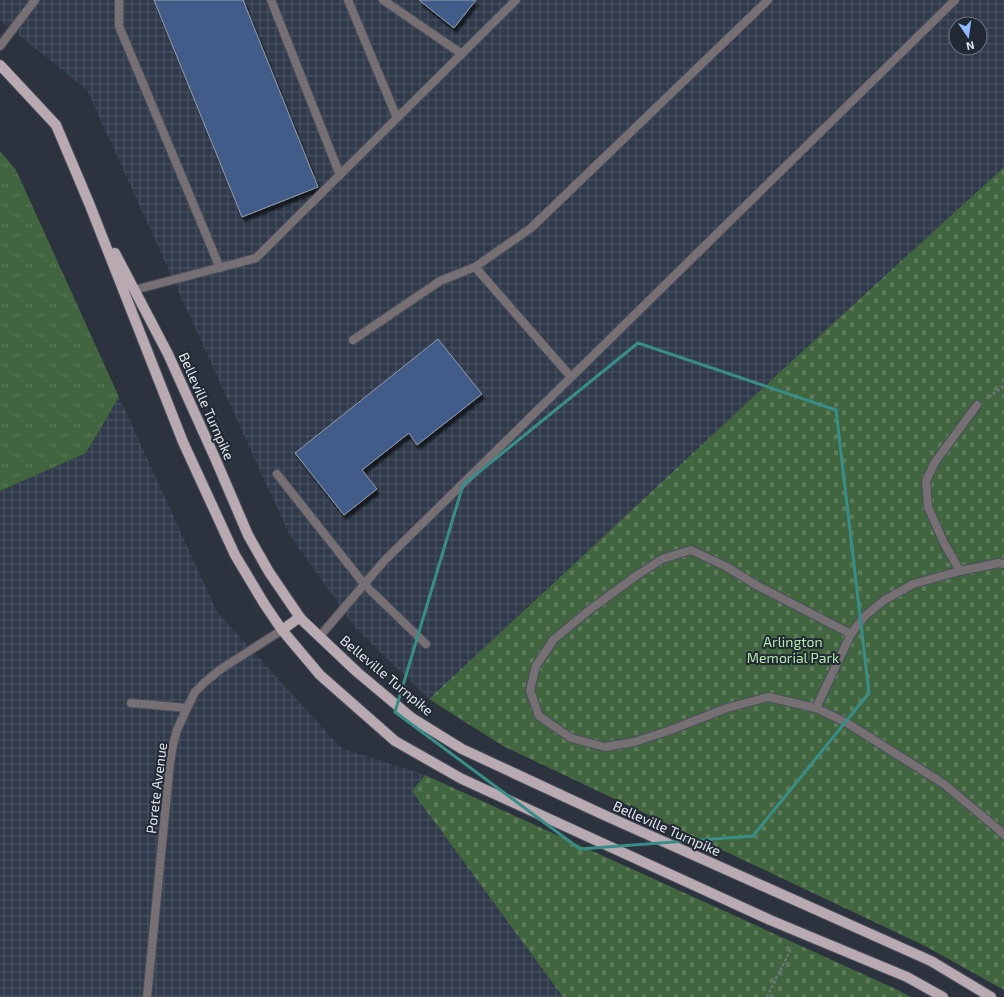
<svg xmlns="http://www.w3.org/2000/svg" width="1004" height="997" font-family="'Exo 2',sans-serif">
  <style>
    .industrial { fill: url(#industrial-grid); fill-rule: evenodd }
    .grass { fill: url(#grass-tufts) }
    .cemetery { fill: url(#cemetery-stones) }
    .building { fill: #425c89; stroke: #929aa8; filter: url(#shadow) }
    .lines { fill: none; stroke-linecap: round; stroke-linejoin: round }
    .service-casing { stroke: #49505a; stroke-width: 10 }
    .minor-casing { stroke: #49505a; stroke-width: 10 }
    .primary-casing { stroke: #49505a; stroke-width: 12 }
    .path { stroke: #6d747d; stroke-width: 2.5; stroke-dasharray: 3 2; stroke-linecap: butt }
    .service { stroke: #766f73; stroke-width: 8 }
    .minor { stroke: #766f73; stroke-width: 8 }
    .primary { stroke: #b9aab2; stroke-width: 10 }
    .marked { fill: none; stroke: #398d88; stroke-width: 3; stroke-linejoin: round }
    .labels { text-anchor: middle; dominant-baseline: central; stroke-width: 4; stroke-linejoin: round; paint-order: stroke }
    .street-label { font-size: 14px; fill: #e2e7ee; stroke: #222934 }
    .park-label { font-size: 14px; fill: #b1edaa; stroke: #222934 }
  </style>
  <defs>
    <pattern id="industrial-grid" width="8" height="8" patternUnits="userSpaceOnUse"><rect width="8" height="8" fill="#303a4b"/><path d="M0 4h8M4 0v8" fill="none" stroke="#4e5665"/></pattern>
    <pattern id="grass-tufts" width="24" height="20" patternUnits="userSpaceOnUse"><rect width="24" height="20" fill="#41653e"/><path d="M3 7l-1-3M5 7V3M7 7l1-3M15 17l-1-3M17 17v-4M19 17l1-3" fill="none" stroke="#5c7b5a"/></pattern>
    <pattern id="cemetery-stones" width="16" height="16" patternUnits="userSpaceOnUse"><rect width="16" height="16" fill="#41653e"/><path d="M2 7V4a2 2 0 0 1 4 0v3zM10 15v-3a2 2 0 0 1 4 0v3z" fill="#5c7b5a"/></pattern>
    <filter id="shadow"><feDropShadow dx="2.5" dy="4.5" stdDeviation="1" flood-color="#0009"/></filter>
  </defs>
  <rect width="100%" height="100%" fill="#2c333e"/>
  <!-- industrial -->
  <path class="industrial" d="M0 0H1004V167L781 371 429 699 357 630 289 534 87 90 0 20ZM956 24H980V48H956Z
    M119 397 217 612 341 748 425 775 413 791 563 997H0V491L86 453Z"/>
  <!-- grass -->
  <path class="grass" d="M0 151 16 170 119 397 86 453 0 491Z"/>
  <!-- cemetery -->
  <path class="cemetery" d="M1004 167V990L925 946 503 746 429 699 781 371Z
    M425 775 898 990 911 997H563L412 791Z"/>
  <!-- building -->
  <path class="building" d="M154 0H243L318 187 242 217Z
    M419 0H476L454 28Z
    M438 339 482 394 417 445 409 433 362 470 377 489 344 515 295 453Z"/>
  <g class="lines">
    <defs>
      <path id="service" d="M119 0V26L220 268
        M271 0 340 175
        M348 0 397 118
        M383 0 462 54
        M475 267 571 377
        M134 290 256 258 516 0
        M353 340 440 281 475 267 531 228 768 0
        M277 474 364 584 426 644
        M960 571 999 563 1004 564
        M851 634 865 616 883 601 913 584 960 571 944 543 928 507 926 481 935 462 977 405
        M320 636 385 560 955 0
        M131 703 187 708
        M816 708 851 634 756 585 727 567 691 550 662 559 636 576 588 611 553 640 536 666 530 690 539 716 571 738 605 747 634 742 668 731 727 708 768 697 816 708 847 723 944 784 999 830 1004 835"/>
      <path id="minor" d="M0 46 35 0
        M147 997 170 763 173 745 177 730 187 708 195 692 205 682 221 669 282 630"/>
      <path id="primary" d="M0 65 56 125 89 203 183 442 235 555 265 605 282 630 320 675 395 741 462 779 770 920 907 977 943 997
        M115 253 168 354 215 458 248 535 269 572 301 619 357 672 412 718 462 749 604 815 931 961 991 997
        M282 630 300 617"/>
    </defs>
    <!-- service casing -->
    <use href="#service" class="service-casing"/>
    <!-- minor casing -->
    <use href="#minor" class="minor-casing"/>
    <!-- primary casing -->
    <use href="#primary" class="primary-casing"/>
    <!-- path -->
    <path class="path" d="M989 397 1004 386
      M767 997 792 947"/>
    <!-- service -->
    <use href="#service" class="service"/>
    <!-- minor -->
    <use href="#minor" class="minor"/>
    <!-- primary -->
    <use href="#primary" class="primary"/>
  </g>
  <!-- marked area -->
  <path class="marked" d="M638 343 836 410 869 693 753 836 580 849 395 712 463 485Z"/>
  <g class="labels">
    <!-- street labels -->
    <g class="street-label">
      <text transform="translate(207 406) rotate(66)">Belleville Turnpike</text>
      <text transform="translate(387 675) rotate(40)">Belleville Turnpike</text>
      <text transform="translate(156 788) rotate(-83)">Porete Avenue</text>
      <text transform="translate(667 828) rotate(24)">Belleville Turnpike</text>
    </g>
    <!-- park labels -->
    <g class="park-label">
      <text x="793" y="641">Arlington<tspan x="793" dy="16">Memorial Park</tspan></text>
    </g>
  </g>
  <!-- north arrow -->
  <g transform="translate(968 36) rotate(167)"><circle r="19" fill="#222934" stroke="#6f757e"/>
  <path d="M0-3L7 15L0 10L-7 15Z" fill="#8eb9fc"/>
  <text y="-6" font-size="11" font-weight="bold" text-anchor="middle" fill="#e2e7ee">N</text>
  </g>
</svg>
